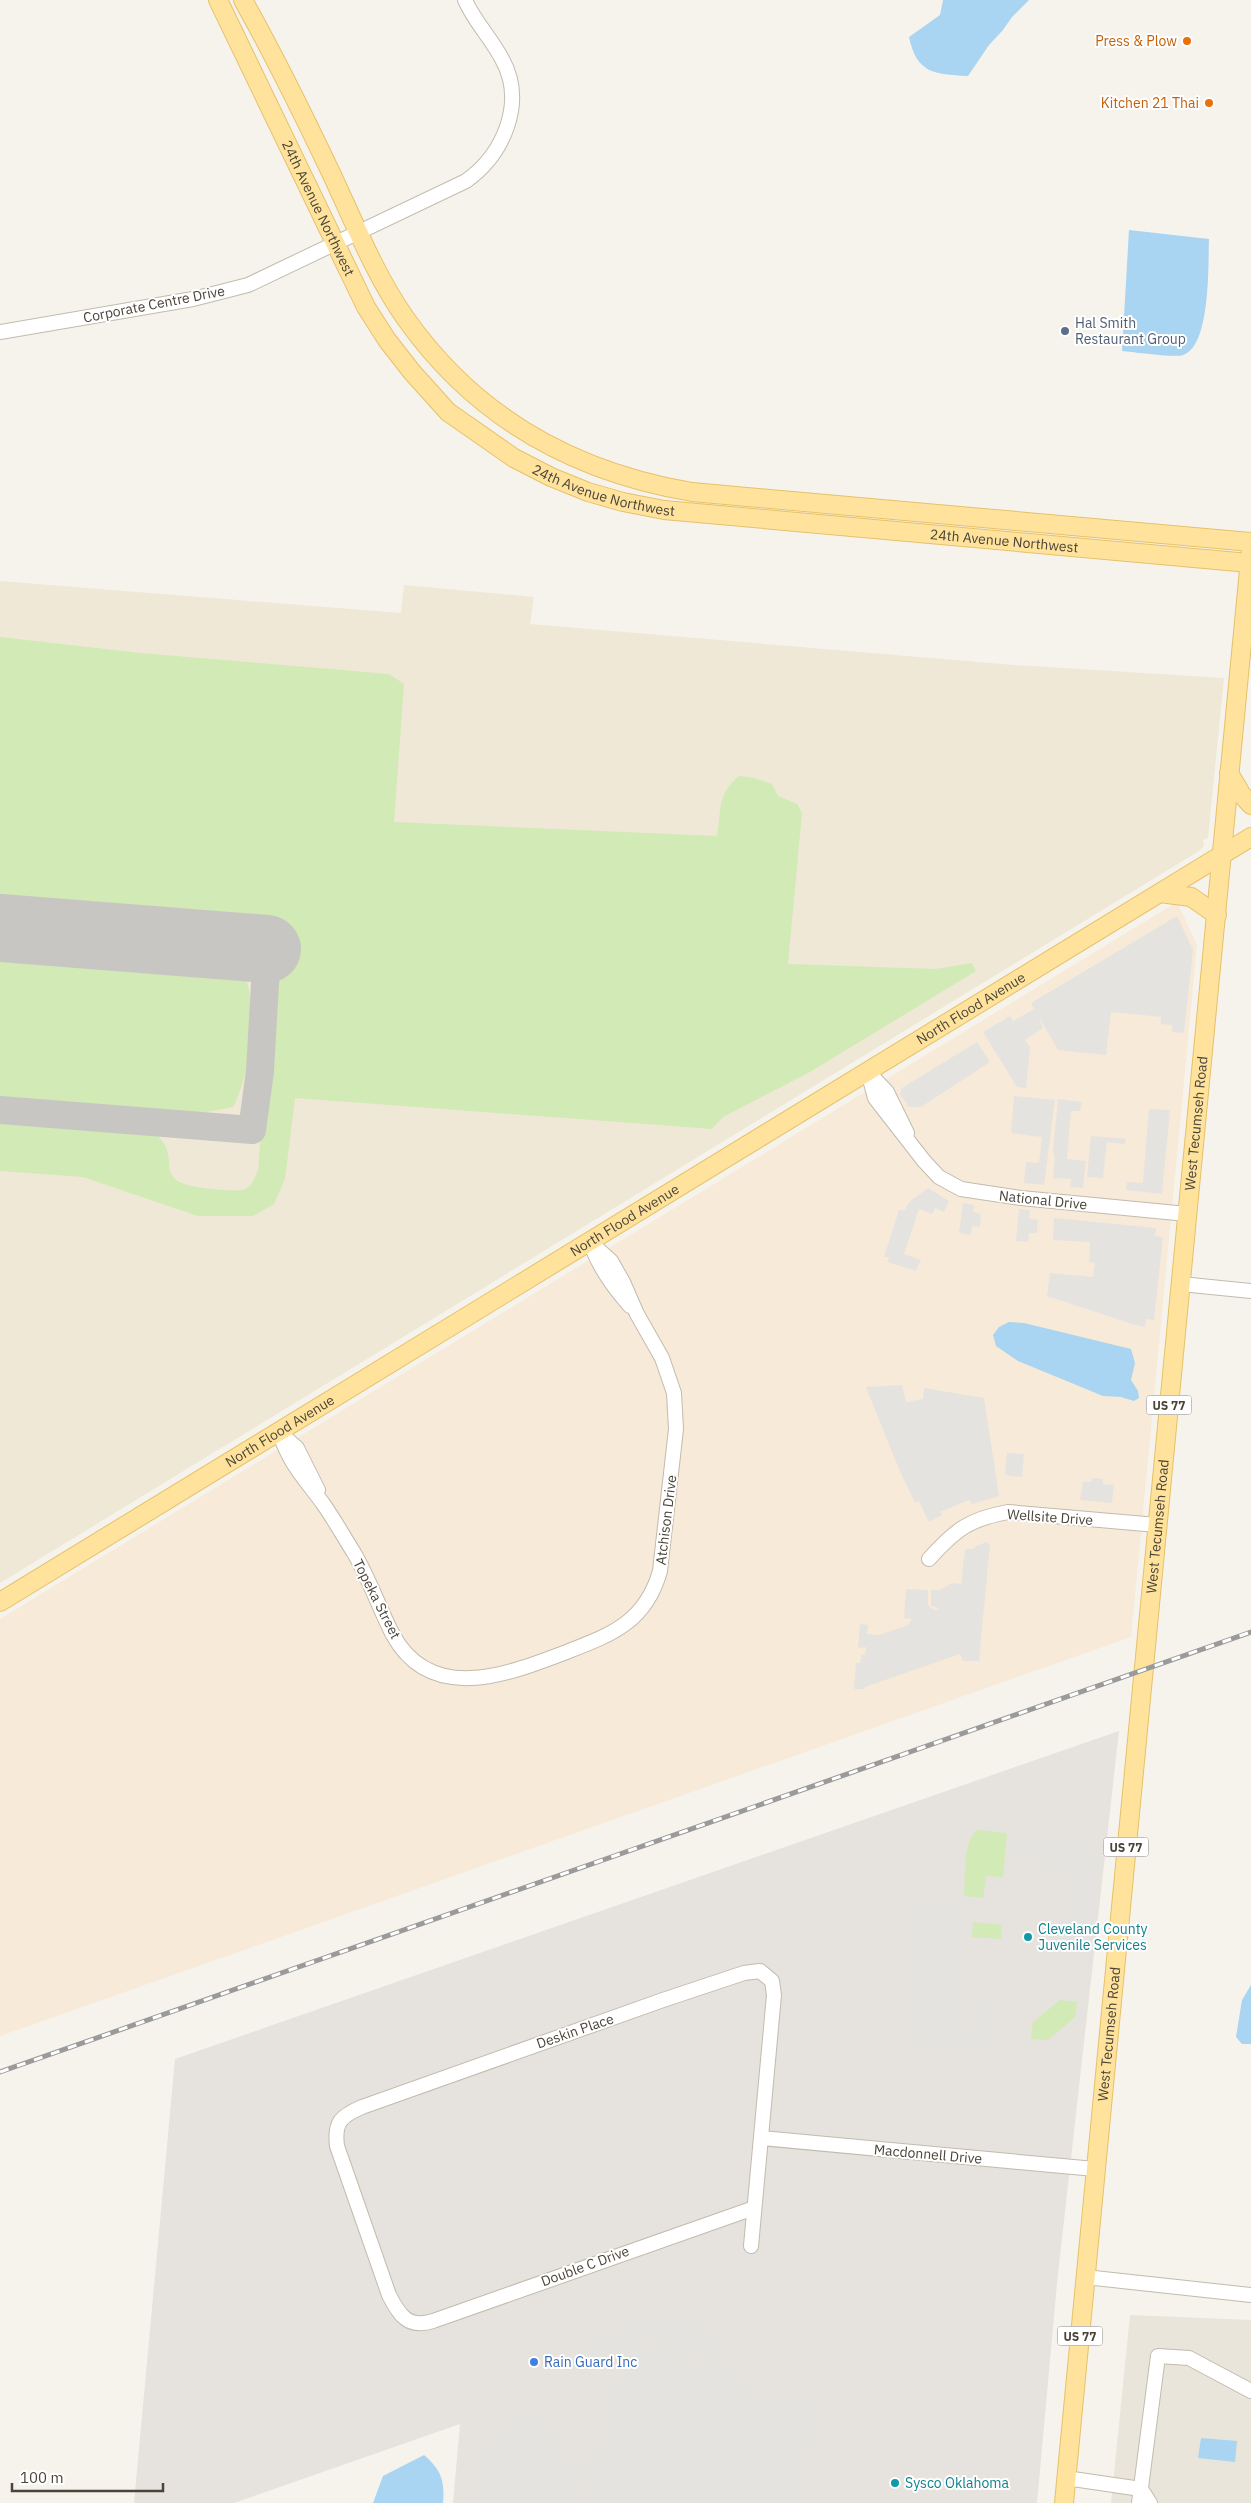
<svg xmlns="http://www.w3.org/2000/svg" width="1251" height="2503" font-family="'IBM Plex Sans',sans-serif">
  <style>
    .residential { fill: #eae5da }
    .commercial { fill: #f7ead8 }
    .industrial { fill: #e6e2dd }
    .education { fill: #efe8d6 }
    .green { fill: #d2eab5 }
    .parking { fill: #e5e3e0 }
    .water { fill: #a9d4f2 }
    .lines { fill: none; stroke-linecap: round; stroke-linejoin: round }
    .taxiway { stroke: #c8c6c3; stroke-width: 28 }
    .runway { stroke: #c8c6c3; stroke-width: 68 }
    .minor-casing { stroke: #c2bbae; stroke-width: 16 }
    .major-casing { stroke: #e6c16a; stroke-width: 20 }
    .minor { stroke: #fff; stroke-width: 14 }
    .major { stroke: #ffe39c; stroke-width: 18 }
    .rail-casing { stroke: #9a9a9a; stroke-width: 5 }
    .rail { stroke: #fff; stroke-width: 3; stroke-dasharray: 9; stroke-linecap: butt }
    .food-dot { fill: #e8710a; stroke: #fff; stroke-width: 2 }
    .service-dot { fill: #5c6f8a; stroke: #fff; stroke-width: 2 }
    .culture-dot { fill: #0f9aa8; stroke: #fff; stroke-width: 2 }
    .shop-dot { fill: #3f7fe0; stroke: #fff; stroke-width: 2 }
    .labels { text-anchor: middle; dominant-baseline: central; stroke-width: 4; stroke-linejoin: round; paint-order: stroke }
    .shield { fill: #fff; stroke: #817c74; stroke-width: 1 }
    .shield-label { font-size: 12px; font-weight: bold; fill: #4b4439 }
    .food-label { font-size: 14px; fill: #c56008; stroke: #fff; text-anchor: end }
    .street-label { font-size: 14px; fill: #4b4439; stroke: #fff }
    .service-label { font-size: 14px; fill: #4e5e75; stroke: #fff; text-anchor: start }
    .culture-label { font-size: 14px; fill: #0d838f; stroke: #fff; text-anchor: start }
    .shop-label { font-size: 14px; fill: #366cbe; stroke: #fff; text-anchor: start }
  </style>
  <rect width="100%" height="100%" fill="#f6f3ec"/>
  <!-- residential -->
  <path class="residential" d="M1130 2315 1251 2320V2503H1111Z"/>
  <!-- commercial -->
  <path class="commercial" d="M1177 902 1197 945 1131 1637 0 2036V1619Z"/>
  <!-- industrial -->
  <path class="industrial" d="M1119 1731 1057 2283 1037 2503H453L460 2424 234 2503H134L175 2059Z"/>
  <!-- education -->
  <path class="education" d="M0 581 401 613 404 585 534 597 530 624 1014 665 1224 678 1208 838 1203 840 1204 846 1199 851 0 1583Z"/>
  <!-- green -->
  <path class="green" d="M0 637 141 653 389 674 404 684 394 822 717 836C722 809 716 796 739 776L754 778 772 784 778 796 797 804 802 813 788 964 935 969 972 963 976 971 810 1072 723 1117 712 1129 295 1098 285 1179 274 1204 253 1216H198L83 1177 0 1171V1118L154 1132C159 1137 165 1143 167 1150 171 1162 166 1169 175 1179 183 1188 231 1192 242 1190 252 1187 255 1178 258 1170L278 927 0 904Z
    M0 951 241 970C261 999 250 1077 233 1107L197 1114 123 1112 0 1102Z
    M977 1830 1007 1833 1003 1877 986 1876 983 1898 964 1896C966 1876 962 1844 977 1830Z
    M973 1922 1002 1925 1001 1939 972 1937Z
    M1060 2000 1077 2002 1075 2017 1048 2040 1031 2039 1033 2022Z"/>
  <!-- parking -->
  <path class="parking" d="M1177 916 1193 950 1184 1033 1172 1032V1025L1161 1024V1017L1111 1012 1106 1055 1058 1050 1038 1015 1043 1028 1025 1040 1030 1047 1026 1088 1017 1087 983 1032 1010 1016 1013 1021 1034 1009 1031 1003Z
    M977 1042 990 1062 921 1107H909L900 1094 902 1088Z
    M1014 1096 1055 1100 1044 1185 1024 1183 1026 1162 1039 1163 1042 1137 1011 1133Z
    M1058 1099 1082 1102 1080 1111H1071L1067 1159 1086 1161 1083 1188 1070 1187 1071 1179 1053 1178 1055 1158 1053 1150Z
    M1149 1109 1170 1110 1162 1194 1126 1190 1127 1182 1142 1183 1143 1181Z
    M1091 1136 1126 1139 1124 1144 1107 1142 1103 1178 1087 1177Z
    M928 1188 949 1201 944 1212 935 1208 932 1214 919 1209 904 1254 921 1260 916 1271 888 1262 889 1257H884L899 1210H905L909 1202Z
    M963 1203 974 1205 973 1212 981 1214 980 1227 972 1226 971 1235 959 1233Z
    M1019 1209 1030 1210 1029 1219 1038 1220 1037 1233H1029L1028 1242 1016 1241Z
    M1054 1218 1156 1228 1155 1236 1163 1237 1154 1320 1146 1319 1145 1327 1135 1325 1047 1296 1050 1273 1093 1277 1095 1263 1089 1262 1090 1242 1053 1240Z
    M902 1385 906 1402 923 1399 924 1388 984 1398 999 1496 972 1504 969 1500 940 1512 942 1515 929 1522 919 1501 915 1503 899 1469 866 1387Z
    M1007 1453 1024 1454 1022 1477 1005 1475Z
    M1092 1478 1103 1479V1484L1114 1485 1112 1503 1080 1500 1083 1482H1091Z
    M986 1542 990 1544 979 1661H963L960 1654 865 1687V1689H854L856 1663H860L862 1655H865L866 1647 858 1648 860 1624 868 1625 867 1634 879 1635 908 1625 912 1619 904 1618 906 1589 928 1590V1605L931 1608 937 1611 938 1608 931 1606V1590H940L952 1583 961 1584 965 1549H974V1547Z
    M1008 1833 1093 1841 1092 1850 1100 1851 1093 1927 1086 1926 1084 1948 1092 1949 1091 1963 1059 1960 1067 1869 1005 1863Z
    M914 1891 969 1898 956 2035 971 2034 974 1999 997 2000 994 2052 903 2043Z
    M643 2317 726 2327 723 2356 642 2345 587 2365 579 2339Z
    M632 2351 733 2361 734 2387 816 2394 805 2503H591L604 2375 629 2377Z
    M543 2407 562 2456 588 2463 583 2503H467L473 2444H491L484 2427Z"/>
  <!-- water -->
  <path class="water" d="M943 0H1029L1012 17 1003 30 989 45 968 76C934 74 917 74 909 37L940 15Z
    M1129 230 1209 239C1208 264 1211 346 1183 355 1174 358 1134 352 1122 351Z
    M1009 1322 1024 1323 1131 1349 1135 1363 1131 1380 1138 1391 1139 1398 1134 1401 1121 1397 1103 1396 1018 1361 996 1346 993 1335 999 1327Z
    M1251 1985V2044H1242L1236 2037 1242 2000Z
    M1201 2438 1237 2441 1235 2462 1198 2458Z
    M424 2455C441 2470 445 2480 443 2503H373L383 2476Z"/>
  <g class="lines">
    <!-- taxiway -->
    <path class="taxiway" d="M0 1110 252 1130 260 1071 267 949"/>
    <!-- runway -->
    <path class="runway" d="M0 928 267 949"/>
    <defs>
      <path id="minor" d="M0 332 193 299 248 285 466 181C504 154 526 102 502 59 491 38 474 21 465 0
        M868 1072 875 1098 924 1161 939 1177 961 1189 1021 1198 1187 1214
        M871 1075 887 1092 907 1133
        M591 1245C600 1269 613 1287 630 1306
        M1181 1284 1251 1291
        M279 1432C291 1467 304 1477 324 1505 335 1521 344 1537 354 1553 370 1580 379 1608 393 1635 432 1706 511 1673 569 1651 613 1634 646 1621 660 1571L676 1429 674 1393 662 1358 637 1314 623 1282 611 1261 590 1242
        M279 1432 297 1448 318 1490
        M929 1559C955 1530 969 1519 1008 1512L1157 1525
        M761 2138 1095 2169
        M751 2246 774 1995 772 1981 760 1971 744 1973 663 2000 362 2107C341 2116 334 2122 337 2146L389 2295C399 2315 408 2329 433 2321L754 2208
        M1085 2277 1251 2295
        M1066 2478 1141 2489 1150 2503
        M1139 2503 1158 2356 1189 2358 1251 2391"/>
      <g id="major">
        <path id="s1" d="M218 0 366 307 387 340 412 372 448 412 514 458 551 477 588 492 623 502 664 510 1249 563"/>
        <path d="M243 0C275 57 304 116 332 175 354 222 376 277 406 319 476 418 574 472 692 492L1251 542"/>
        <path d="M1229 773 1242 795 1251 805"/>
        <path d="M1160 893 1191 897 1217 915"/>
        <path id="s2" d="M0 1602 1251 837"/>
        <path id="s3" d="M1064 2503 1251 549"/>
      </g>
    </defs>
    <!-- minor casing -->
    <use href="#minor" class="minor-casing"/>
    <!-- major casing -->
    <use href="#major" class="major-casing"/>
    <!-- minor -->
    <use href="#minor" class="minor"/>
    <!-- major -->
    <use href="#major" class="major"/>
    <defs>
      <path id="rail" d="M0 2072 1251 1632"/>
    </defs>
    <!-- rail casing -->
    <use href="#rail" class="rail-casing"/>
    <!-- rail -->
    <use href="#rail" class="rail"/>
  </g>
  <!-- markers -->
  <g class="food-dot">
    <circle cx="1187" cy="41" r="5"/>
    <circle cx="1209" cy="103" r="5"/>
  </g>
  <circle class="service-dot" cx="1065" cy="331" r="5"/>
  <g class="culture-dot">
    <circle cx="1028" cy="1937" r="5"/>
    <circle cx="895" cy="2483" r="5"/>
  </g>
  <circle class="shop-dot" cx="534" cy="2362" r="5"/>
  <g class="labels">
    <!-- shield labels -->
    <g class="shield">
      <rect x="1146.5" y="1395.5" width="45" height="19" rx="4"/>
      <rect x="1103.5" y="1837.5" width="45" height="19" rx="4"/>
      <rect x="1057.5" y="2326.5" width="45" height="19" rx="4"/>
    </g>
    <g class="shield-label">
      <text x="1169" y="1405">US 77</text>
      <text x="1126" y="1847">US 77</text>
      <text x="1080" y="2336">US 77</text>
    </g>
    <!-- food labels -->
    <g class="food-label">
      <text x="1177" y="41">Press &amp; Plow</text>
      <text x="1199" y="103">Kitchen 21 Thai</text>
    </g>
    <!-- street labels -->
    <g class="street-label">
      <text stroke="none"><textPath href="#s1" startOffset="231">24th Avenue Northwest</textPath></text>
      <text transform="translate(154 304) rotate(-11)">Corporate Centre Drive</text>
      <text stroke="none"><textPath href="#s1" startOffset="651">24th Avenue Northwest</textPath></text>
      <text stroke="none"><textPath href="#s1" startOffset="1056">24th Avenue Northwest</textPath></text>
      <text stroke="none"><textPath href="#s2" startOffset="1138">North Flood Avenue</textPath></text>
      <text stroke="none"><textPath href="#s3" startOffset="1386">West Tecumseh Road</textPath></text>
      <text transform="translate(1043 1200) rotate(6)">National Drive</text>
      <text stroke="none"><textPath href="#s2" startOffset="732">North Flood Avenue</textPath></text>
      <text stroke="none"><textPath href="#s2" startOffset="328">North Flood Avenue</textPath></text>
      <text transform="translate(1050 1517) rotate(4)">Wellsite Drive</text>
      <text transform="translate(666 1520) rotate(-83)">Atchison Drive</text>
      <text stroke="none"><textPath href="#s3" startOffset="981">West Tecumseh Road</textPath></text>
      <text transform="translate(377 1599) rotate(63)">Topeka Street</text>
      <text transform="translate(575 2031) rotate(-19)">Deskin Place</text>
      <text stroke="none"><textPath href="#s3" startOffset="471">West Tecumseh Road</textPath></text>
      <text transform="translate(928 2154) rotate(5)">Macdonnell Drive</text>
      <text transform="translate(585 2266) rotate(-20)">Double C Drive</text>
    </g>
    <!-- service labels -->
    <g class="service-label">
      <text x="1075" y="323">Hal Smith<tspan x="1075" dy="16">Restaurant Group</tspan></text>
    </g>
    <!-- culture labels -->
    <g class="culture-label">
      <text x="1038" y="1929">Cleveland County<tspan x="1038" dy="16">Juvenile Services</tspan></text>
      <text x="905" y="2483">Sysco Oklahoma</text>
    </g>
    <!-- shop labels -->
    <g class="shop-label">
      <text x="544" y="2362">Rain Guard Inc</text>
    </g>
  </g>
  <!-- scale -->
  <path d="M12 2483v8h151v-8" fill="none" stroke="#4b4439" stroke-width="2.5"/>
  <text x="20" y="2483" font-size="15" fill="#4b4439" stroke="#ffffff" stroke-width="4" paint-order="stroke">100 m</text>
</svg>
